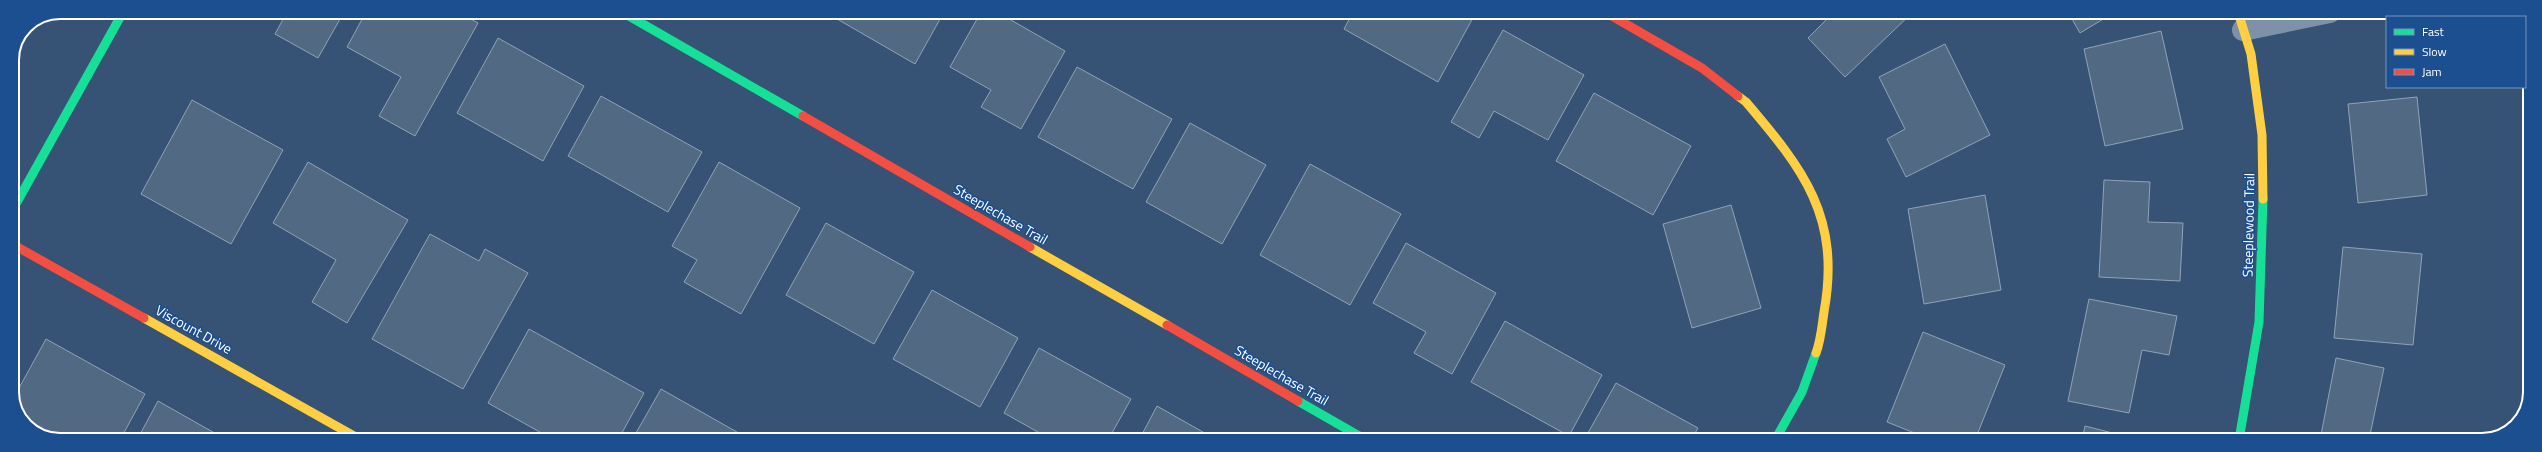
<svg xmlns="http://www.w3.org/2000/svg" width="2542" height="452" font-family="'Titillium Web',sans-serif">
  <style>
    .building { fill: #526984; stroke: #92a2b6 }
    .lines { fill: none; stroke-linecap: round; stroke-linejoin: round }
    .street { stroke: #7d92a8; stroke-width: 22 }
    .fast { stroke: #16e098; stroke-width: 9 }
    .slow { stroke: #ffcf43; stroke-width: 9 }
    .jam { stroke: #f24e42; stroke-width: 9 }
    .labels { text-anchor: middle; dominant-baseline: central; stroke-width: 3; stroke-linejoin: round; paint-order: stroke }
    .street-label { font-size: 14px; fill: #fff; stroke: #1b4f8f }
    .rim { fill: none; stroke: #fff; stroke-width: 2 }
  </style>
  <rect width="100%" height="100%" fill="#365274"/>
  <!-- building -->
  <path class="building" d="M287 12H344L318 58 275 34Z
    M366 12H418L422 14 423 12H458L478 23 415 136 379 116 401 77 347 47Z
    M825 12H944L915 64Z
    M981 12H997L1065 51 1021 129 981 107 991 90 950 67Z
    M1353 12H1472L1475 14 1438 82 1344 29Z
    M1834 12H1913L1845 77 1808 38Z
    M2068 12H2115L2080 33Z
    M1503 30 1584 75 1548 140 1494 111 1479 138 1451 122Z
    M2161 31 2183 129 2105 146 2084 49Z
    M498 38 584 86 543 161 457 113Z
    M1945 44 1990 135 1906 177 1887 139 1905 129 1879 77Z
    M1077 67 1172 119 1133 189 1038 137Z
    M1594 93 1691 146 1653 215 1556 161Z
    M601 96 702 152 668 212 568 156Z
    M2417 97 2427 195 2358 203 2348 104Z
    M192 100 283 150 231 244 141 194Z
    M1190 123 1266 165 1222 244 1146 202Z
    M308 162 408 220 347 323 312 302 336 260 273 223Z
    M719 162 800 208 741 314 684 282 697 260 672 246Z
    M1310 164 1401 214 1350 305 1260 255Z
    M2104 180 2150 182 2148 222 2183 223 2180 281 2099 277Z
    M1985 195 2001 290 1924 304 1908 209Z
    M1731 205 1761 308 1692 328 1663 224Z
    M826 223 914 272 874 344 786 295Z
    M430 234 479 261 485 249 528 273 463 389 372 339Z
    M1406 243 1496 293 1452 374 1414 353 1426 332 1373 303Z
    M2343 247 2422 254 2413 345 2334 338Z
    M932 290 1018 338 980 407 893 359Z
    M2089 299 2177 316 2169 355 2142 350 2129 413 2068 401Z
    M1505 321 1602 375 1569 436 1471 382Z
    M529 329 644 393 618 440H554L488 403Z
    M1923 332 2005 365 1975 440H1932L1887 422Z
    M46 339 145 394 120 440H54L26 426 13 399Z
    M1039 348 1131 399 1108 440H1052L1004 413Z
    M2336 358 2384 368 2369 440H2320Z
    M1616 383 1698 428 1691 440H1584Z
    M661 389 751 440H632Z
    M158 401 227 440H137Z
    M1157 406 1217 440H1139Z
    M2085 426 2140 440H2082Z"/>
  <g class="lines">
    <!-- street -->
    <path class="street" d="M2243 30 2330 12"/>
    <!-- fast -->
    <path class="fast" d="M622 12 803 116
      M12 211 123 12
      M1298 401 1366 440
      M1775 440 1802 392 1816 353
      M2239 440 2259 322 2263 199"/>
    <!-- slow -->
    <path class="slow" d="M2238 12 2251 54 2262 135 2263 199
      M1738 96 1746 102C1804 170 1841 217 1824 312 1822 325 1821 340 1816 353
      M1030 247 1167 325
      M144 318 361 440"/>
    <!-- jam -->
    <path class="jam" d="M1605 12 1702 68 1738 96
      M803 116 1030 247
      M12 244 144 318
      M1167 325 1298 401"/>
  </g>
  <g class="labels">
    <!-- street labels -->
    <g class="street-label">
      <text transform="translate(1001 214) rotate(30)">Steeplechase Trail</text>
      <text transform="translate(2248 225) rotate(-89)">Steeplewood Trail</text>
      <text transform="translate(194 329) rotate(29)">Viscount Drive</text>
      <text transform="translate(1282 375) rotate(30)">Steeplechase Trail</text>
    </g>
  </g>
  <!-- crop -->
  <path d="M0 0H2542V452H0ZM60 19H2482A41 41 0 0 1 2523 60V392A41 41 0 0 1 2482 433H60A41 41 0 0 1 19 392V60A41 41 0 0 1 60 19Z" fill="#1b4f8f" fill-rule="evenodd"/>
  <path class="rim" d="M60 19H2482A41 41 0 0 1 2523 60V392A41 41 0 0 1 2482 433H60A41 41 0 0 1 19 392V60A41 41 0 0 1 60 19Z"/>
  <!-- legend -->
  <rect x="2386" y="16" width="140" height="72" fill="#1b4f8f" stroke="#7695bc"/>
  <rect x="2394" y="29" width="20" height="6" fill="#16e098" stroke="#7695bc"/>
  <text x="2422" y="36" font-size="12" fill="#ffffff">Fast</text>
  <rect x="2394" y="49" width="20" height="6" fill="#ffcf43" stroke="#7695bc"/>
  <text x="2422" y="56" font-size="12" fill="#ffffff">Slow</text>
  <rect x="2394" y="69" width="20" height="6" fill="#f24e42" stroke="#7695bc"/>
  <text x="2422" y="76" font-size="12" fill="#ffffff">Jam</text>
</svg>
